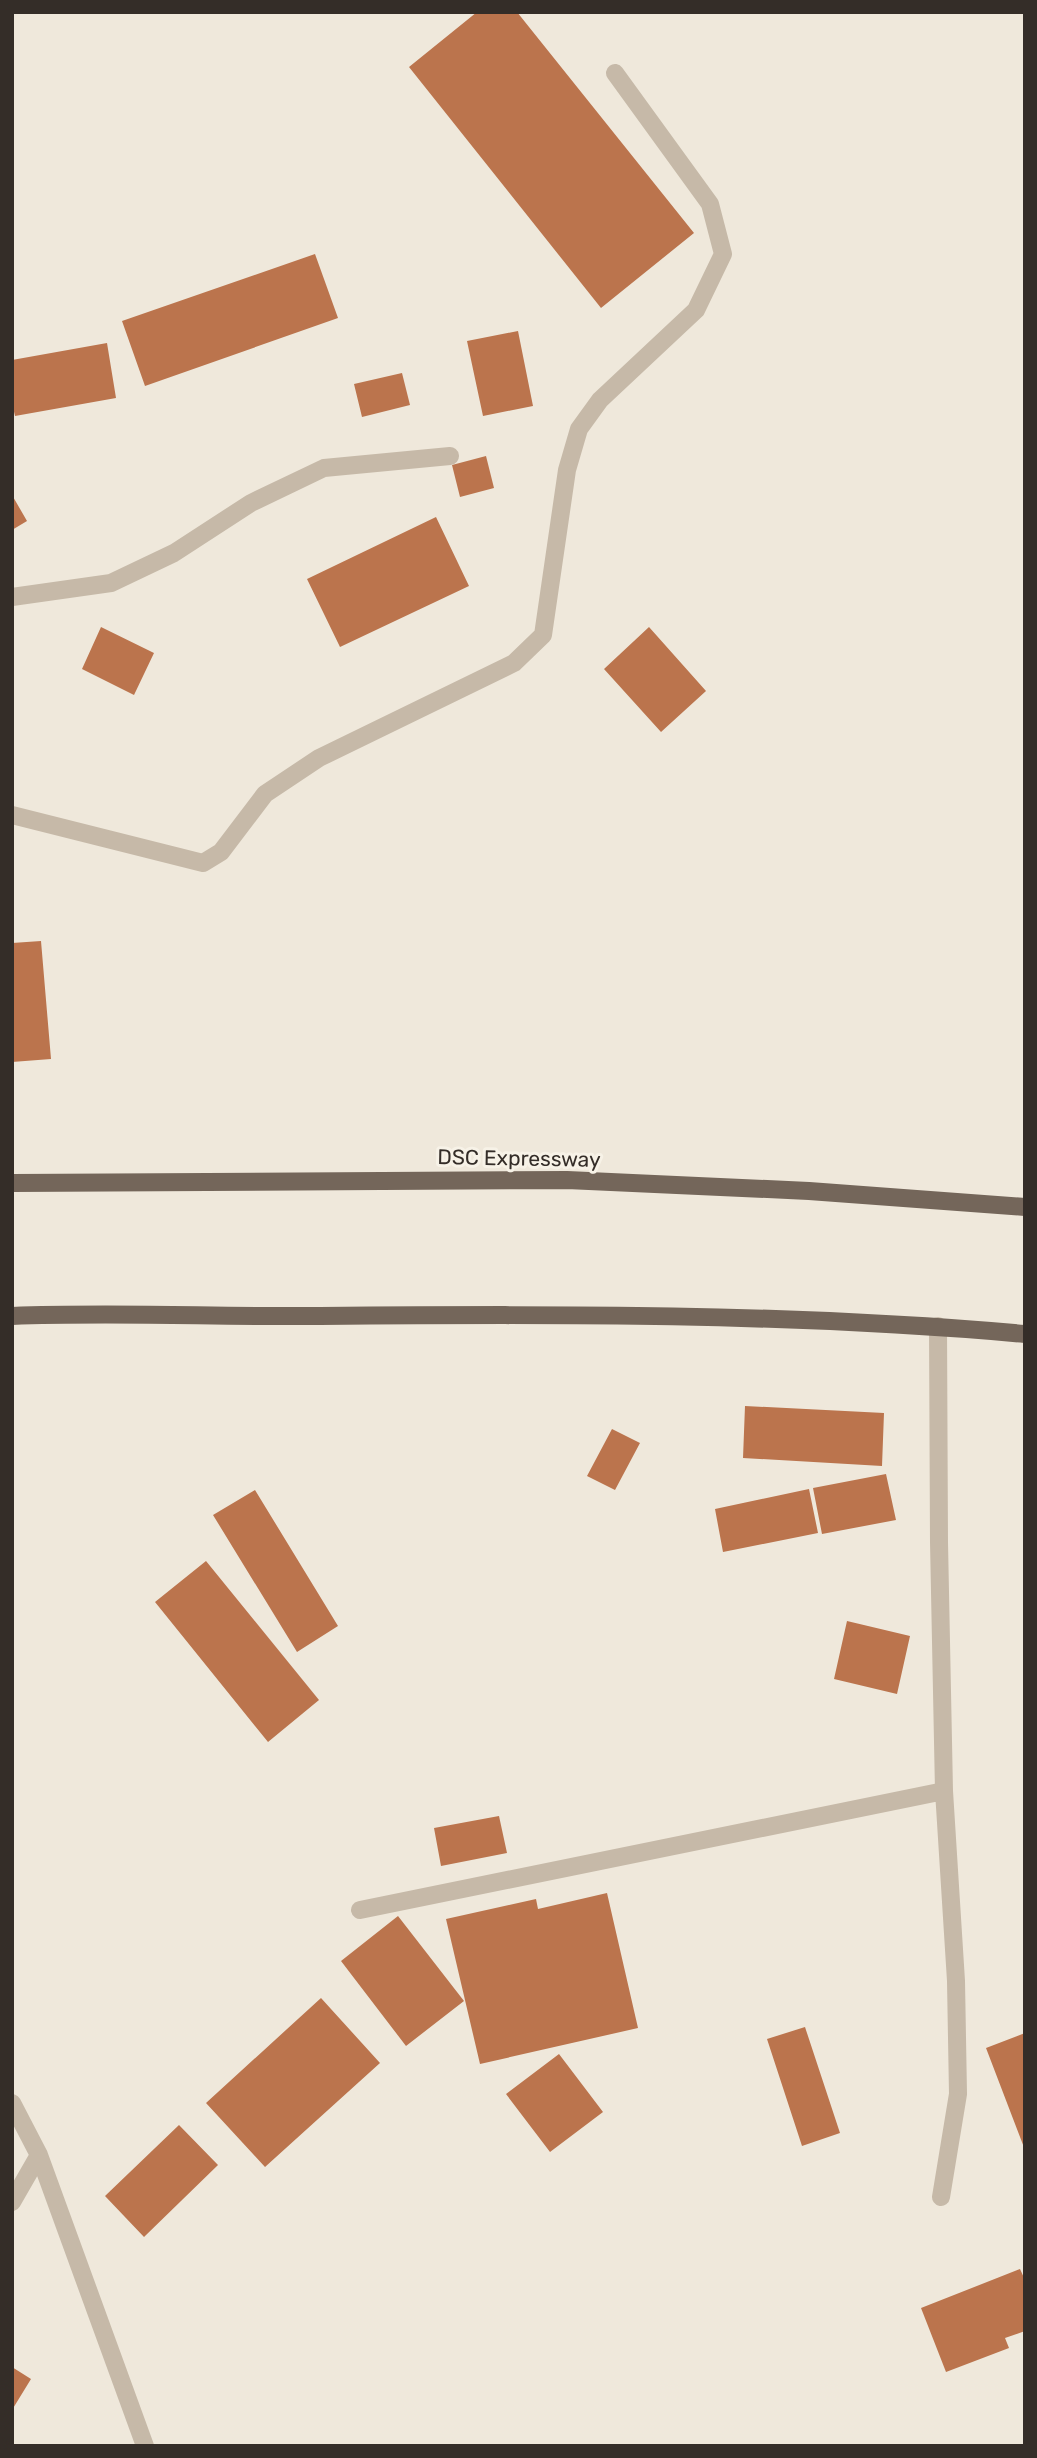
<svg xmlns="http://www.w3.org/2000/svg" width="1037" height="2458" font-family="Rubik,sans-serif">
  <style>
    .building { fill: #bb744d }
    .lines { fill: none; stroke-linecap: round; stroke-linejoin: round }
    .minor { stroke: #c6b9a8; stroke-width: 18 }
    .major { stroke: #74665a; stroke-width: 18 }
    .labels { text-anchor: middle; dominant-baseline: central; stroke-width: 6; stroke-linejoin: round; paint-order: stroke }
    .street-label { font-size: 21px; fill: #342d28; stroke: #f7f2e7 }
  </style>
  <rect width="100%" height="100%" fill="#efe8db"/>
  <!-- building -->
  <path class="building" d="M477 12H517L694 233 601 308 409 67Z
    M315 254 338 318 145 386 122 321Z
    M518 331 533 406 483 416 467 341Z
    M107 343 116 398 15 416 12 403V360Z
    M402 373 410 405 362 417 354 384Z
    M486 456 494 488 460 497 452 465Z
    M12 495 27 521 12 530Z
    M436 517 469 586 340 647 307 579Z
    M101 627 154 653 134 695 82 669Z
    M649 627 706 691 661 732 604 669Z
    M41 941 51 1059 12 1062V943Z
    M745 1406 884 1413 882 1466 743 1458Z
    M612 1429 640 1443 615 1490 587 1476Z
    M886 1474 896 1520 822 1534 813 1488Z
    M809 1489 818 1533 723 1552 715 1509Z
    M255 1490 338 1626 297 1652 213 1515Z
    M206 1561 319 1700 268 1742 155 1602Z
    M847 1621 910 1636 897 1694 834 1679Z
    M499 1816 507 1853 441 1866 434 1828Z
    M607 1893 638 2028 480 2064 446 1919 536 1899 538 1909Z
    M398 1916 464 2001 406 2046 341 1961Z
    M321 1998 380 2063 265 2167 206 2103Z
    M805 2027 840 2133 802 2146 767 2039Z
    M1025 2033V2150L986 2048Z
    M559 2054 603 2112 550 2152 506 2094Z
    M179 2125 218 2165 144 2237 105 2196Z
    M1020 2269 1025 2280V2331L1005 2338 1009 2348 946 2372 921 2308Z
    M12 2367 31 2379 12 2410Z"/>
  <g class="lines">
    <!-- minor -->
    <path class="minor" d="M12 597 111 583 174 553 251 503 324 468 450 456
      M12 815 203 863 221 852 265 794 319 758 514 663 543 635 567 470 579 429 600 400 696 310 723 254 710 204 615 73
      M938 1326 939 1542 944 1791 956 1981 958 2094 941 2197
      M360 1910 944 1791
      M12 2103 39 2155 145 2446
      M12 2202 39 2155"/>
    <!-- major -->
    <path class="major" d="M12 1183 567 1180 809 1191 1025 1207
      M12 1316C114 1312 218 1317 320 1316 555 1314 791 1313 1025 1334"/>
  </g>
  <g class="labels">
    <!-- street labels -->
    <g class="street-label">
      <text transform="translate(519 1158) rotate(1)">DSC Expressway</text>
    </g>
  </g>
  <!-- border -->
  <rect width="1037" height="2458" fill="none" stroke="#342d28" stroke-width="28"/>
</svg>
